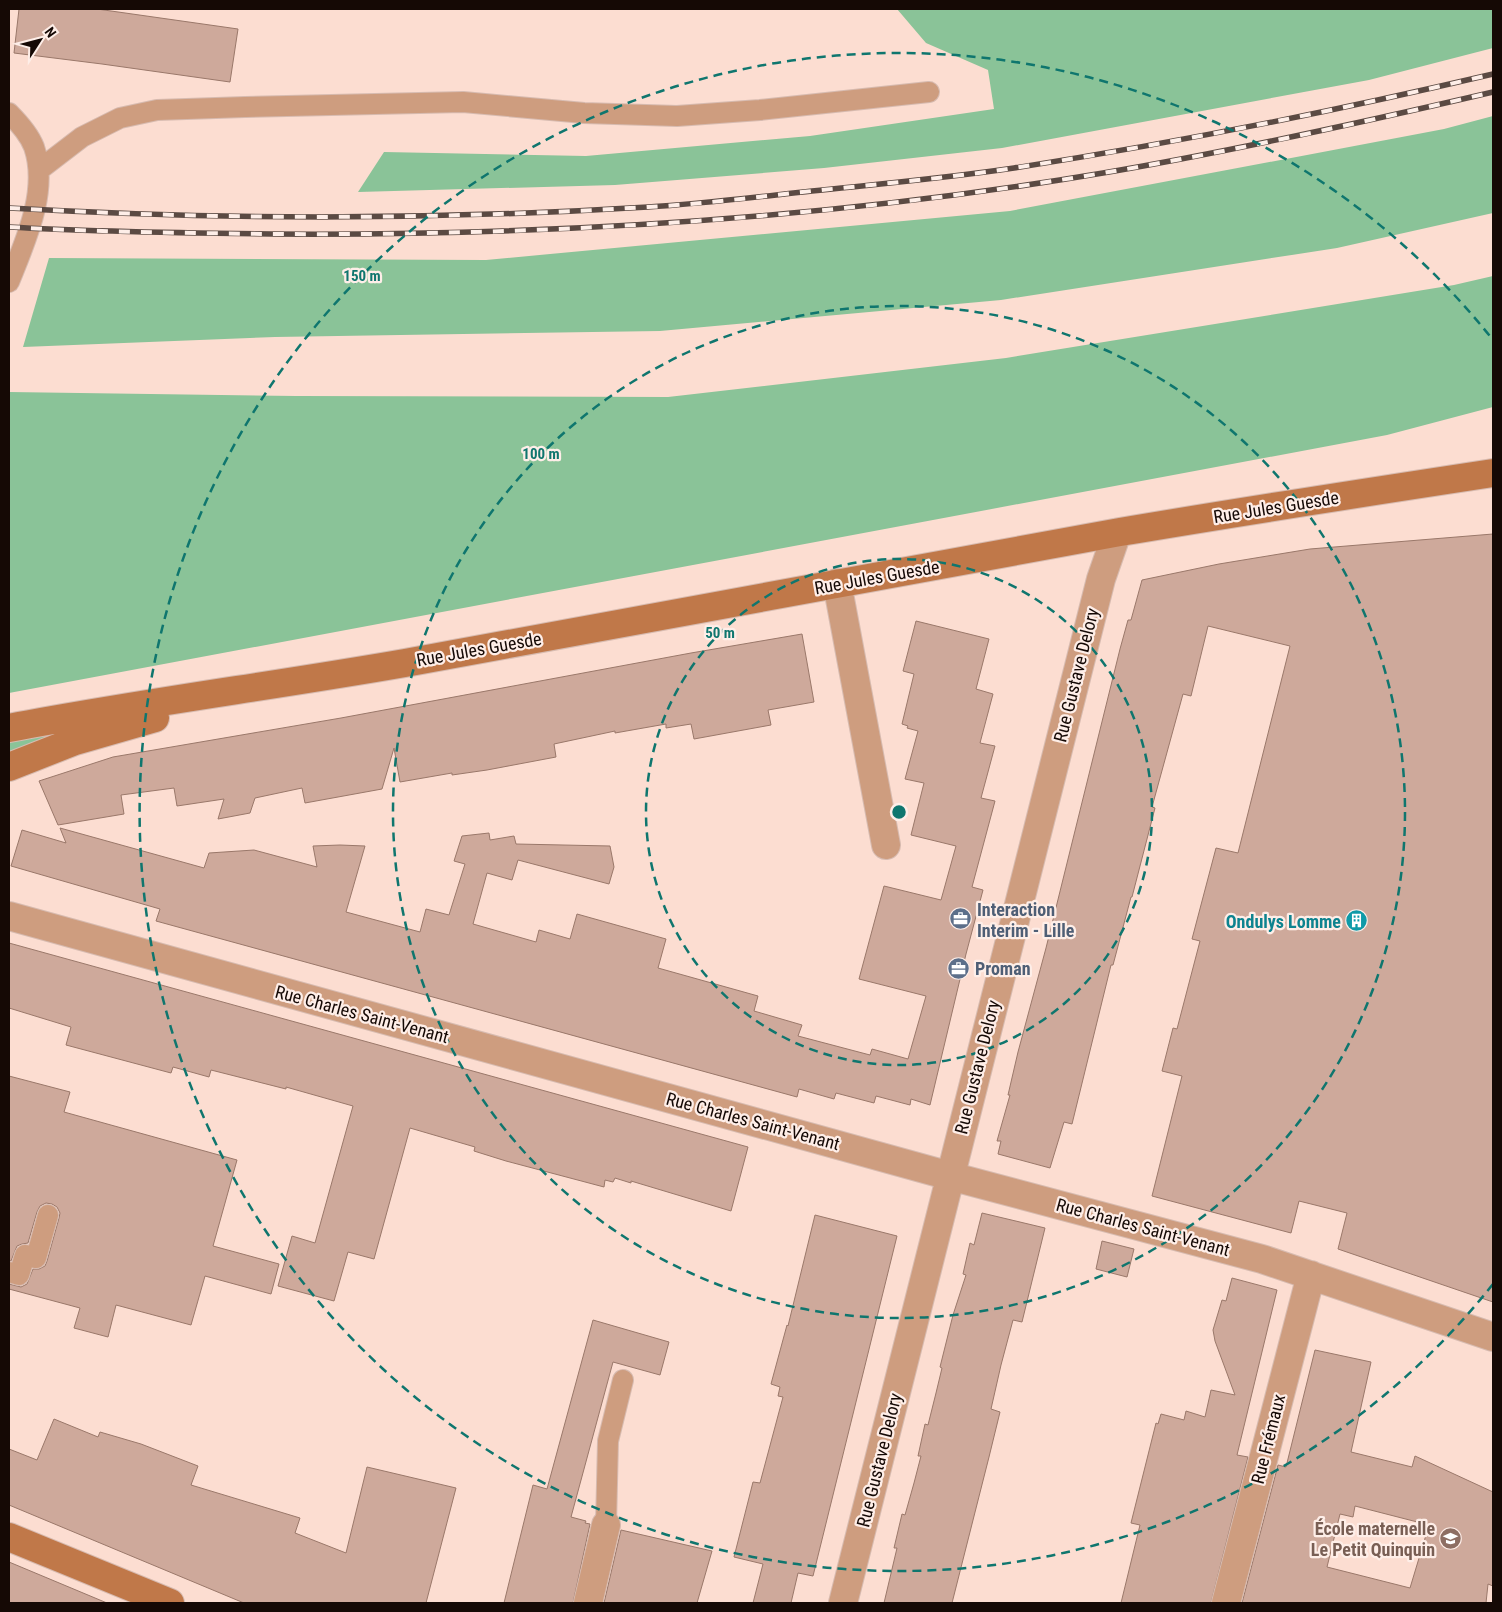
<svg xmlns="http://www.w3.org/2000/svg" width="1502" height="1612" font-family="'Roboto Condensed',sans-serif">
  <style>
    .grass { fill: #8ac398 }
    .building { fill: #cea99b; stroke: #9a786a; fill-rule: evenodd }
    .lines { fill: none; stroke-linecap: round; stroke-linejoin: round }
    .lane-casing { stroke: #d7bbb0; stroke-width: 22 }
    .street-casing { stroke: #d7bbb0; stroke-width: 30 }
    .secondary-casing { stroke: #d7bbb0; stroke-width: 30 }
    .lane { stroke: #ce9d7f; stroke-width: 20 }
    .street { stroke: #ce9d7f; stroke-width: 28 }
    .secondary { stroke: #c07849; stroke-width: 28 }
    .rail-casing { stroke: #5b4a43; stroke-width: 5.5 }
    .rail { stroke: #feeee8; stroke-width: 4; stroke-dasharray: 11; stroke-linecap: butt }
    .ring { fill: none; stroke: #0f766e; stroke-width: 2.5; stroke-dasharray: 9 6 }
    .labels { text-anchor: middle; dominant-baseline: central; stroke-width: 4.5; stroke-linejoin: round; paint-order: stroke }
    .street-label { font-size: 18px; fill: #150905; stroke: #feeee8 }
    .service-label { font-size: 18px; font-weight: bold; fill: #4e5e75; stroke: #feeee8; text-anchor: start }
    .culture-label { font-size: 18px; font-weight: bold; fill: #0d838f; stroke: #feeee8; text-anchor: end }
    .education-label { font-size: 18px; font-weight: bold; fill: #785e54; stroke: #feeee8; text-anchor: end }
    .centre { fill: #0f766e; stroke: #feeee8; stroke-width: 2.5 }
    .ring-label { font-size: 15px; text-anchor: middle; font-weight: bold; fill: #0f766e; stroke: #feeee8; stroke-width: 4.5; stroke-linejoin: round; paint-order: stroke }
  </style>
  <rect width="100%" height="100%" fill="#fcddd1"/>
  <!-- grass -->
  <path class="grass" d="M897 9H1493V48L1369 80 1002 148 824 168 615 185 358 192 384 152 586 156 810 136 994 109 988 70 926 43Z
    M1493 116V213L1337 248 1001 300 660 331 275 337 23 347 49 258 486 260 1010 211 1444 129Z
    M1493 276V407L1387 435 9 693V392L296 396 668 397 1006 358 1454 285Z
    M53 732 55 737 9 759V735Z"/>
  <!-- building -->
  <path class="building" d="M19 9H97L238 29 230 82 102 64 14 53Z
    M1493 534V1302L1338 1249 1347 1213 1299 1201 1291 1233 1152 1196 1182 1076 1162 1071 1173 1028 1177 1029 1200 941 1192 939 1216 848 1238 853 1290 646 1208 626 1191 696 1183 694 1152 807 1155 808 1132 897H1131L1113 965H1111L1072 1124 1064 1122 1050 1168 998 1154 1001 1141H997L1010 1095H1008L1018 1052 1046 948 1120 649 1128 620H1131L1142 580 1219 564 1310 549Z
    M916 621 989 639 976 689 993 694 980 743 995 746 981 798 995 801 972 887 983 890 966 954 930 1105 911 1099 910 1105 876 1096 874 1103 836 1093 834 1099 799 1089 797 1097 156 921 160 909 11 866 22 830 66 843 60 828 204 868 209 853 254 850 317 867 313 846 340 845 365 846 346 912 420 932 426 909 449 915 465 864 454 861 462 836 489 833 490 840 514 836 516 844 610 846 614 867 609 884 518 860 512 880 487 873 473 924 536 942 539 930 570 939 577 914 666 939 658 968 758 996 754 1011 802 1025 798 1036 870 1055 872 1049 908 1059 926 996 859 979 884 886 941 900 956 846 911 835 924 783 905 779 918 731 907 728 908 726 902 724 914 674 903 671Z
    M802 634 814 702 768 710 771 725 694 739 691 724 666 728V724L615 733V731L554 744 556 757 487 770 452 775V773L400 782 394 748 382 789 305 803 302 788 255 798 250 813 218 819 224 799 177 806 174 788 121 795 124 814 58 825 39 781 113 757 341 718 691 653Z
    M9 943 748 1147 731 1211 631 1181V1183L615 1178 613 1182 605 1180 604 1187 506 1161 474 1151 475 1147 410 1128 374 1259 348 1252 334 1301 278 1286 292 1236 315 1243 353 1106 286 1087V1089L211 1070 209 1077 173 1067 171 1073 66 1045 71 1027 9 1008Z
    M9 1076 70 1092 64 1112 237 1160 213 1246 279 1264 271 1294 205 1276 191 1325 116 1305 108 1337 74 1328 80 1308 9 1289V1284L21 1287 27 1284 33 1269H39L45 1266 47 1261 59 1218 60 1213 57 1207 52 1204 46 1203 40 1206 37 1212 28 1243 22 1244 17 1246 11 1261 9 1260Z
    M982 1213 1045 1228 1022 1322 1013 1320 1001 1365 991 1409 1000 1412 989 1457 952 1603H884L897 1548H894L902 1514 905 1515 914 1483 921 1456H918L925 1424 928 1425 936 1393 942 1368 940 1367 953 1315 966 1275 963 1274 970 1243 974 1245Z
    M815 1215 897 1236 813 1576 798 1573 791 1603H753L763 1564 734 1557 753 1482 760 1483 783 1397 778 1396 780 1387 771 1384 787 1325 788 1326Z
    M1102 1241 1134 1249 1127 1277 1096 1269Z
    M1232 1278 1277 1290 1237 1455 1248 1457 1211 1603H1121L1140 1525 1131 1523 1156 1423 1158 1424 1161 1414 1184 1420 1186 1411 1205 1417 1211 1390 1235 1395 1215 1341 1213 1330 1222 1300 1226 1301Z
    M593 1320 669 1342 660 1375 613 1362 571 1517 586 1521 585 1523 590 1524 573 1603H504L533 1485 547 1489Z
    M1315 1350 1371 1362 1351 1452 1412 1467 1415 1456 1493 1492V1586L1488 1584 1486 1603H1242L1278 1465 1286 1467ZM1355 1506 1429 1525 1410 1588 1327 1567 1340 1514 1353 1517Z
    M54 1419 98 1437 100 1432 141 1444 198 1466 191 1485 300 1518 295 1533 346 1553 367 1467 456 1488 426 1603H244L9 1505V1449L37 1460Z
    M621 1530 712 1551 697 1603H604Z
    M9 1562 107 1603H9Z"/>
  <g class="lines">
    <defs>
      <path id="lane" d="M9 113C19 123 29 134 34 147 49 191 25 242 9 282
        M39 170 82 137 120 118 157 110 245 107 463 102 584 113 677 116 760 110 929 92
        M9 1272 19 1275 25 1255 36 1258 48 1215
        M606 1525 608 1441 623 1380"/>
      <path id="street" d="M837 583 886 845
        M9 916 950 1176 1262 1259 1493 1337
        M588 1603 606 1525
        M843 1603 1101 579 1117 533
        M1226 1603 1311 1275"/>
      <path id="secondary" d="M9 728C140 703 273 686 405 663 643 621 881 574 1120 532 1244 511 1368 492 1493 473
        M9 767 75 741 155 718
        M9 1537 170 1603"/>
    </defs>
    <!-- lane casing -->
    <use href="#lane" class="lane-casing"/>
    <!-- street casing -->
    <use href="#street" class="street-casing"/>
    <!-- secondary casing -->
    <use href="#secondary" class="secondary-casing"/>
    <!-- lane -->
    <use href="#lane" class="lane"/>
    <!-- street -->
    <use href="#street" class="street"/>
    <!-- secondary -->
    <use href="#secondary" class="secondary"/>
    <defs>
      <path id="rail" d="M9 208C221 220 435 220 648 207 702 204 757 197 812 191 879 184 947 178 1014 168 1175 143 1335 111 1493 74
        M9 227C96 232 184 233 272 234 550 236 829 219 1103 173 1234 151 1364 122 1493 92"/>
    </defs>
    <!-- rail casing -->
    <use href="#rail" class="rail-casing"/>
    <!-- rail -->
    <use href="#rail" class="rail"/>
  </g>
  <!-- distance rings -->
  <g class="ring">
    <circle cx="899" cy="812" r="253"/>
    <circle cx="899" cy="812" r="506"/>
    <path d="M1493 1284A759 759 0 1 1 1493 340"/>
  </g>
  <!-- icons -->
  <defs>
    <symbol id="office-disc" viewBox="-11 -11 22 22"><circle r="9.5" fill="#5c6f8a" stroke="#feeee8"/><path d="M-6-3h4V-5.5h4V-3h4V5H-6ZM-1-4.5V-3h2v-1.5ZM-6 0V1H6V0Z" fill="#fff"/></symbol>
    <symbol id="building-disc" viewBox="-11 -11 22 22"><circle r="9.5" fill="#0f9aa8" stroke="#feeee8"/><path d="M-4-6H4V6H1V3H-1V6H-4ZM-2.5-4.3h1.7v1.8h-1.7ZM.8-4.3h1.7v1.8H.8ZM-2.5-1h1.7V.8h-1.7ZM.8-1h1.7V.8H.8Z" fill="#fff"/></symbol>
    <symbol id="school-disc" viewBox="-11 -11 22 22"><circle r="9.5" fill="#8d6e63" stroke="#feeee8"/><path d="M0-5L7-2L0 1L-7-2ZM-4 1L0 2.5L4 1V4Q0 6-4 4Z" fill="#fff"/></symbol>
  </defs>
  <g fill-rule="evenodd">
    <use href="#office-disc" x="948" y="906" width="25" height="25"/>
    <use href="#building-disc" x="1344" y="908" width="25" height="25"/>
    <use href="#office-disc" x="946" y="956" width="25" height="25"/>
    <use href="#school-disc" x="1438" y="1526" width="25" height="25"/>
  </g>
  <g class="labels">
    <!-- street labels -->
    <g class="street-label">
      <text transform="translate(1276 507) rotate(-9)">Rue Jules Guesde</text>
      <text transform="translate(877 577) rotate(-10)">Rue Jules Guesde</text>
      <text transform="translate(479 649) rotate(-10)">Rue Jules Guesde</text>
      <text transform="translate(1076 675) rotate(-76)">Rue Gustave Delory</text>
      <text transform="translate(362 1014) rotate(15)">Rue Charles Saint-Venant</text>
      <text transform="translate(977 1067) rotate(-76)">Rue Gustave Delory</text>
      <text transform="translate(753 1121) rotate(15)">Rue Charles Saint-Venant</text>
      <text transform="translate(1143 1227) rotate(15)">Rue Charles Saint-Venant</text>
      <text transform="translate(1268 1439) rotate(-76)">Rue Frémaux</text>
      <text transform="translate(879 1460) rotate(-76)">Rue Gustave Delory</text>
    </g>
    <!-- service labels -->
    <g class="service-label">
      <text x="977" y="909">Interaction<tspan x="977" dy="21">Interim - Lille</tspan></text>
      <text x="975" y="968">Proman</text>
    </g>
    <!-- culture labels -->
    <g class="culture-label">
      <text x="1341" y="921">Ondulys Lomme</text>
    </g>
    <!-- education labels -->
    <g class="education-label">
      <text x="1435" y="1528">École maternelle<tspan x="1435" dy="21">Le Petit Quinquin</tspan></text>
    </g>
  </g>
  <circle cx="899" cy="812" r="8" class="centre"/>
  <g class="ring-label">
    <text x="362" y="281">150 m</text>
    <text x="541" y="459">100 m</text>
    <text x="720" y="638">50 m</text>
  </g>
  <!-- border -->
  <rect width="1502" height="1612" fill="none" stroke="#150905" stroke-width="20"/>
  <!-- north arrow -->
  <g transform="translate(40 40) rotate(54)" stroke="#feeee8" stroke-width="4" paint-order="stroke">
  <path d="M0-4L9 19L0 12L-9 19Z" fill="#150905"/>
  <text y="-8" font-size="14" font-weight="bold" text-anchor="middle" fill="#150905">N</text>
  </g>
</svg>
